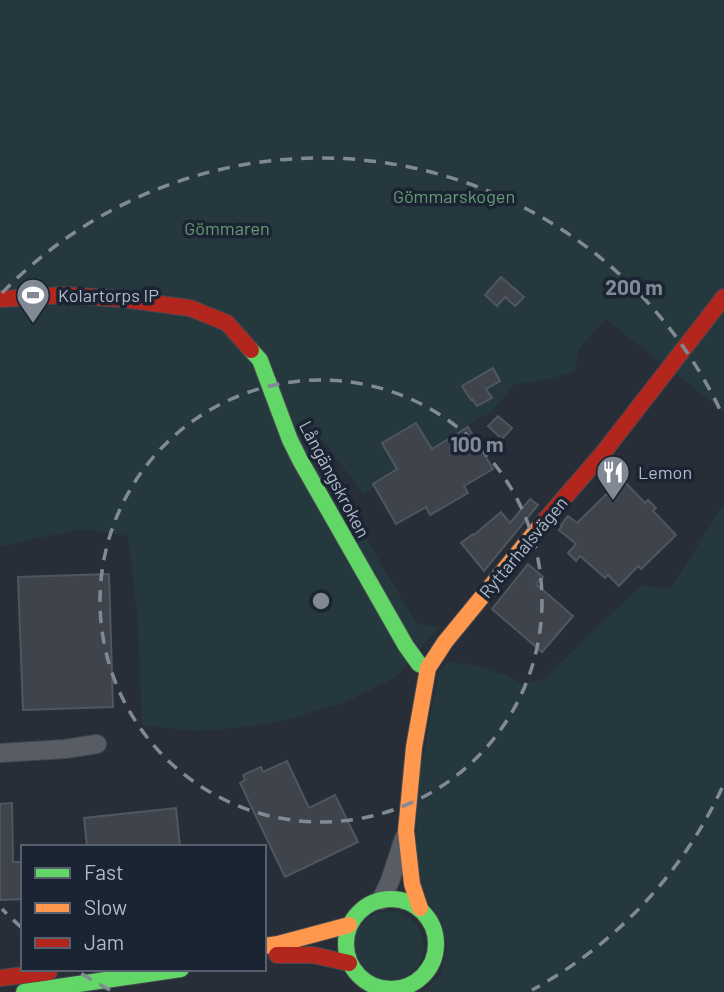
<svg xmlns="http://www.w3.org/2000/svg" width="724" height="992" font-family="Barlow,sans-serif">
  <style>
    .green { fill: #25383d }
    .building { fill: #3f444c; stroke: #50565f; stroke-width: 2 }
    .lines { fill: none; stroke-linecap: round; stroke-linejoin: round }
    .street-casing { stroke: #444950; stroke-width: 20 }
    .fast-casing { stroke: #444950; stroke-width: 18 }
    .slow-casing { stroke: #444950; stroke-width: 18 }
    .jam-casing { stroke: #444950; stroke-width: 18 }
    .street { stroke: #585d65; stroke-width: 18 }
    .fast { stroke: #63d668; stroke-width: 16 }
    .slow { stroke: #ff974d; stroke-width: 16 }
    .jam { stroke: #b3261e; stroke-width: 16 }
    .ring { fill: none; stroke: #818995; stroke-width: 3.5; stroke-dasharray: 12 9 }
    .labels { text-anchor: middle; dominant-baseline: central; stroke-width: 7; stroke-linejoin: round; paint-order: stroke }
    .park-label { font-size: 18px; fill: #679b74; stroke: #1b2432 }
    .poi-label { font-size: 18px; fill: #b1bac8; stroke: #1b2432; text-anchor: start }
    .street-label { font-size: 18px; fill: #b1bac8; stroke: #1b2432 }
    .centre { fill: #818995; stroke: #1b2432; stroke-width: 3.5 }
    .ring-label { font-size: 21px; text-anchor: middle; font-weight: bold; fill: #818995; stroke: #1b2432; stroke-width: 7; stroke-linejoin: round; paint-order: stroke }
  </style>
  <rect width="100%" height="100%" fill="#282e37"/>
  <!-- green -->
  <path class="green" d="M0 0H724V411L605 319 579 349 575 371 553 378 513 385 493 411 482 417 363 495 324 440 313 449 417 624 439 627 396 677 346 702 278 722 246 727 198 731 142 725 138 621 128 536 82 529 0 546Z
    M724 504V992H422L440 976 447 949 442 922 426 899 416 875 417 788 439 672 448 662 468 664 503 674 523 684 543 680 641 585 670 589Z
    M354 946a35 35 0 1 1 70 0a35 35 0 1 1-70 0Z"/>
  <!-- building -->
  <path class="building" d="M501 277 524 297 515 306 505 297 497 306 485 295Z
    M493 368 500 381 486 389 492 398 477 406 472 399 471 400 462 386Z
    M498 416 512 428 502 439 488 426Z
    M416 423 432 449 468 427 493 469 464 486 468 493 430 515 426 507 396 524 373 484 397 469 382 443Z
    M622 479 645 503 648 500 656 508 653 511 676 535 641 569 638 566 619 586 608 575 605 578 580 556 576 561 568 553 576 544 559 530 562 526 561 525 568 516 577 523Z
    M530 499 538 505 484 571 461 543 473 534 474 535 501 512 510 523Z
    M528 564 543 577 536 584 573 616 542 652 492 609Z
    M109 574 113 707 23 710 18 577Z
    M287 761 309 808 335 795 358 842 285 877 240 783 245 780 243 775 261 767 263 772Z
    M12 803 13 862H23V899L0 900V804Z
    M176 808 180 847H87L84 818Z"/>
  <g class="lines">
    <defs>
      <path id="street" d="M0 753 65 749 97 744
        M381 900 390 881 404 838"/>
      <path id="fast" d="M251 350 260 360 290 440 300 460 406 646 419 664 428 668
        M346 944a45 45 0 1 1 90 0a45 45 0 1 1-90 0Z
        M24 992 181 969"/>
      <path id="slow" d="M420 908 412 884 406 831 414 747 428 668 445 642 540 526
        M264 946 278 944 349 925"/>
      <path id="jam" d="M0 299 64 295 122 299 190 308 227 323 251 350
        M540 526 603 453 724 297
        M277 955H313L349 963
        M0 978 49 972"/>
    </defs>
    <!-- street casing -->
    <use href="#street" class="street-casing"/>
    <!-- fast casing -->
    <use href="#fast" class="fast-casing"/>
    <!-- slow casing -->
    <use href="#slow" class="slow-casing"/>
    <!-- jam casing -->
    <use href="#jam" class="jam-casing"/>
    <!-- street -->
    <use href="#street" class="street"/>
    <!-- fast -->
    <use href="#fast" class="fast"/>
    <!-- slow -->
    <use href="#slow" class="slow"/>
    <!-- jam -->
    <use href="#jam" class="jam"/>
  </g>
  <!-- distance rings -->
  <g class="ring">
    <circle cx="321" cy="601" r="221"/>
    <path d="M722 788A443 443 0 0 1 532 990M110 990A443 443 0 0 1 76 970M22 928A443 443 0 0 1 2 909M2 293A443 443 0 0 1 722 414"/>
  </g>
  <!-- icons -->
  <defs>
    <symbol id="stadium-pin" viewBox="-11 -11 22 30"><path d="M0 17L-7.5 6A9.5 9.5 0 1 1 7.5 6Z" fill="#818995" stroke="#1b2432"/><path d="M0-5a6.5 5 0 1 0 0 10a6.5 5 0 1 0 0-10ZM-3.5-1.8h7v3.6h-7Z" fill="#fff"/></symbol>
    <symbol id="restaurant-pin" viewBox="-11 -11 22 30"><path d="M0 17L-7.5 6A9.5 9.5 0 1 1 7.5 6Z" fill="#818995" stroke="#1b2432"/><path d="M-5-6h1v4h1v-4h1v4h1v-4h1v5L-1.5 .5V6h-2V.5L-5-1ZM5-6V6H3V1.5H1.5Q1.5-4 5-6Z" fill="#fff"/></symbol>
  </defs>
  <g fill-rule="evenodd">
    <use href="#stadium-pin" x="14" y="276" width="38" height="52"/>
    <use href="#restaurant-pin" x="594" y="453" width="38" height="52"/>
  </g>
  <g class="labels">
    <!-- park labels -->
    <g class="park-label">
      <text x="454" y="196">Gömmarskogen</text>
      <text x="227" y="228">Gömmaren</text>
    </g>
    <!-- poi labels -->
    <g class="poi-label">
      <text x="58" y="295">Kolartorps IP</text>
      <text x="638" y="472">Lemon</text>
    </g>
    <!-- street labels -->
    <g class="street-label">
      <text transform="translate(335 479) rotate(62)">Långängskroken</text>
      <text transform="translate(523 547) rotate(-50)">Ryttarhalsvägen</text>
    </g>
  </g>
  <circle cx="321" cy="601" r="10" class="centre"/>
  <g class="ring-label">
    <text x="634" y="295">200 m</text>
    <text x="477" y="452">100 m</text>
  </g>
  <!-- legend -->
  <rect x="21" y="845" width="245" height="126" fill="#1b2432" stroke="#57606e" stroke-width="2"/>
  <rect x="35" y="868" width="35" height="10" fill="#63d668" stroke="#57606e" stroke-width="2"/>
  <text x="84" y="880" font-size="21" fill="#b1bac8">Fast</text>
  <rect x="35" y="903" width="35" height="10" fill="#ff974d" stroke="#57606e" stroke-width="2"/>
  <text x="84" y="915" font-size="21" fill="#b1bac8">Slow</text>
  <rect x="35" y="938" width="35" height="10" fill="#b3261e" stroke="#57606e" stroke-width="2"/>
  <text x="84" y="950" font-size="21" fill="#b1bac8">Jam</text>
</svg>
